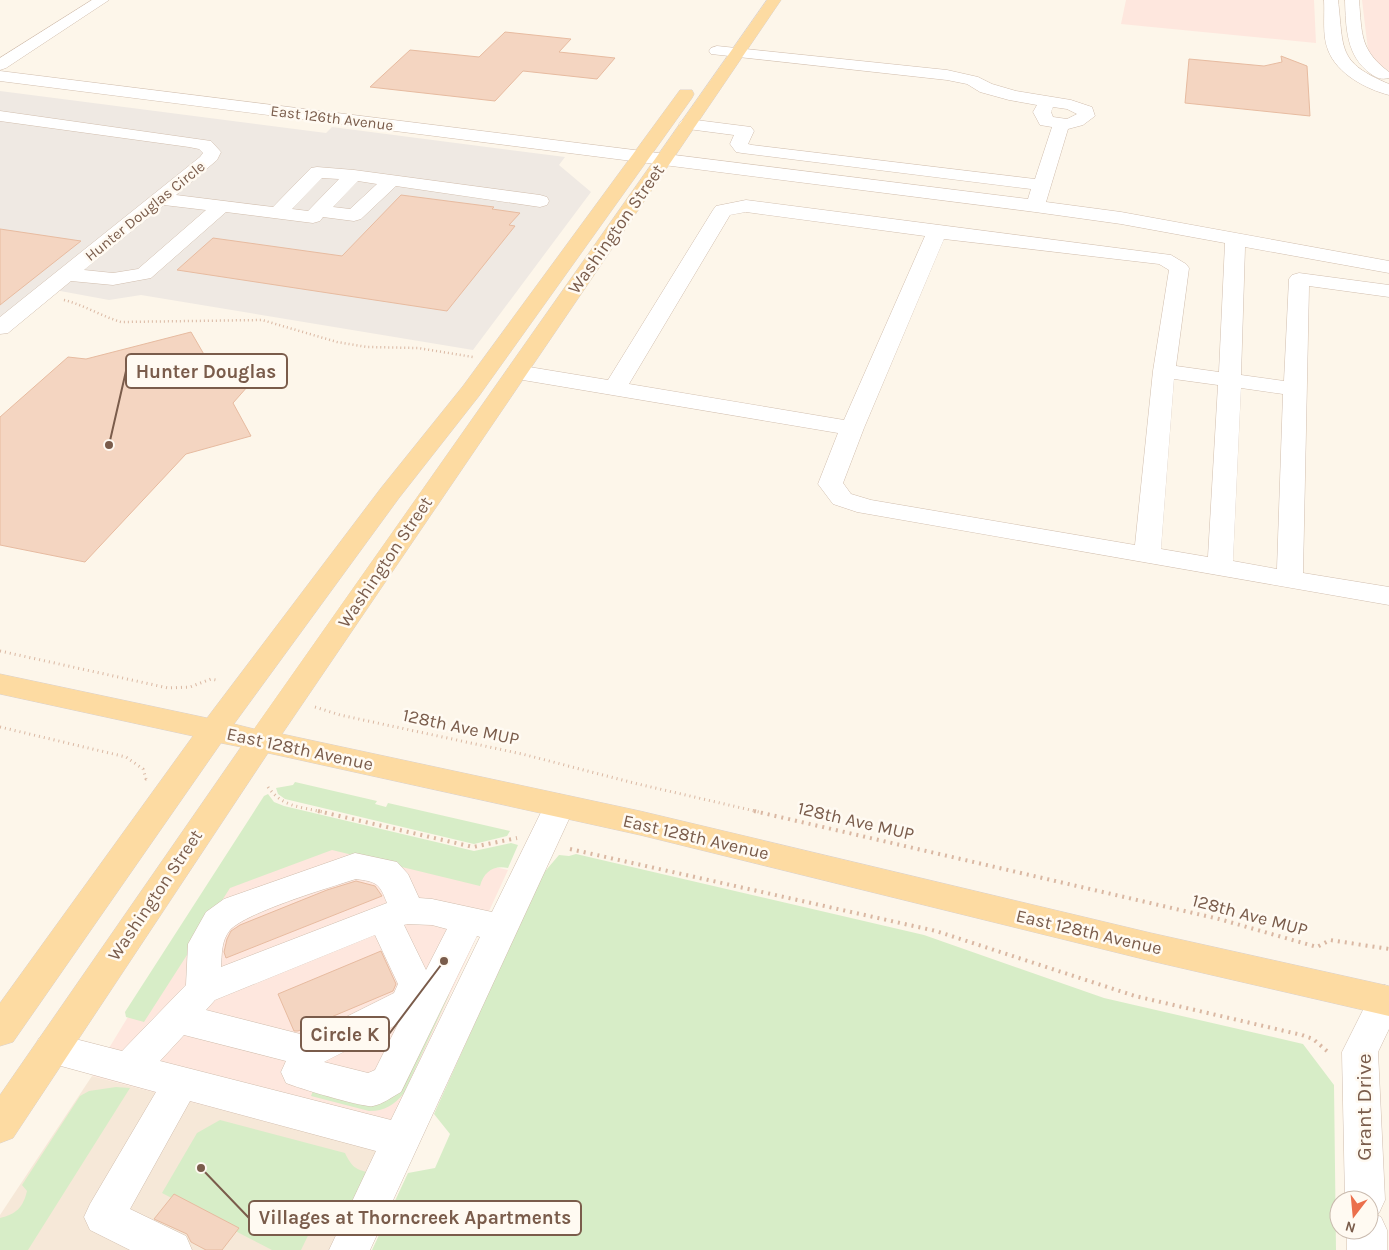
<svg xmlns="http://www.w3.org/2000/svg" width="1389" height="1250" font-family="Karla,sans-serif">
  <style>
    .residential { fill: #f6e8d8 }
    .commercial { fill: #fee7de }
    .industrial { fill: #efe9e3 }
    .green { fill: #d7edc7 }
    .building { fill: #f4d5c1; stroke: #e7bba0 }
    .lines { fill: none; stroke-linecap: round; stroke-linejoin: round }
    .minor-casing { stroke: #d1beae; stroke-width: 1 }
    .major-casing { stroke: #dad1cd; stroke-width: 1 }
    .path-far2 { stroke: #dab8a3; stroke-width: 2.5; stroke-dasharray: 1 3; stroke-linecap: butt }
    .path-far1 { stroke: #dab8a3; stroke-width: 3; stroke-dasharray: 1 4; stroke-linecap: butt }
    .path { stroke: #dab8a3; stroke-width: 4; stroke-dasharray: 2 5; stroke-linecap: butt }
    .minor { fill: #fff; fill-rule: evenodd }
    .major { fill: #fddba2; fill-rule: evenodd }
    .labels { text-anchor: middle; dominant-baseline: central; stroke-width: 5; stroke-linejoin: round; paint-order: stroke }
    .far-street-label { font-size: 15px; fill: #7a5c4b; stroke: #fffaf2 }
    .street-label { font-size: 18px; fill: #7a5c4b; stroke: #fffaf2 }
    .near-street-label { font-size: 21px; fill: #7a5c4b; stroke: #fffaf2 }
    .leader { fill: none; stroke: #7a5c4b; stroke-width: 2 }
    .callout-dot { fill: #7a5c4b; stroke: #fffaf2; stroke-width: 2 }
    .callout { fill: #fffaf2; stroke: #7a5c4b; stroke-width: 2 }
    .callout-label { font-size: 19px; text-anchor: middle; font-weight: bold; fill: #7a5c4b }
  </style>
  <rect width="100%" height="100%" fill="#fdf6ea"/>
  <!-- residential -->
  <path class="residential" d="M92 1076 378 1151 332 1250H0V1215Z"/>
  <!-- commercial -->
  <path class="commercial" d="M1126 0H1314L1316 43 1121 24Z
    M1362 0H1389V71L1378 64 1368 50Z
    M305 823 508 870 378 1151 92 1076 227 854Z"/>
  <!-- industrial -->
  <path class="industrial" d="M0 91 326 133 332 127 565 157 559 165 591 192 473 350 141 295 109 300 44 288 0 324Z"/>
  <!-- green -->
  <path class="green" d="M295 782 377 801 375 804 386 807 388 803 510 831 507 836 474 844 285 799 278 794 276 788 293 785Z
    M268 794 274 802 284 806 474 851 511 843 518 845 508 868C493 865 484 872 480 886L332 850 230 888 144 1022 126 1017 125 1012 264 796Z
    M576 854 924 935 1104 998 1303 1044 1334 1085 1336 1250H372L408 1173 435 1168 450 1134 434 1114 541 876 559 855 569 856Z
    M442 988 449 995 404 1093C394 1105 385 1111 369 1111L311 1096 313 1091 358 1103Z
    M116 1087 130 1088 28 1250H0V1218C16 1214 23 1208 27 1191L22 1185 80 1096 89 1091Z
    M220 1120 345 1153C351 1165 354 1169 367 1172L350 1207 344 1209 324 1203 301 1250H272L162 1193 197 1133Z"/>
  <!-- building -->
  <path class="building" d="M505 32 571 39 559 52 615 58 597 79 523 71 495 101 370 87 410 50 479 57Z
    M1281 56 1307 66 1310 116 1185 103 1189 59 1264 66 1282 62Z
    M401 195 494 207 492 209 520 213 509 225 515 226 447 311 177 270 213 238 342 256Z
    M0 229 81 241 0 305Z
    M191 332 220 382 248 386 233 403 251 436 186 454 85 562 0 545V417L68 357 86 359Z
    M356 881 375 886 382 896 226 958 224 952 227 939 231 931 240 925 327 890Z
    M381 951 396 984 393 991 298 1031H294L278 994Z
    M174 1194 239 1228 222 1250H206L191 1242 187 1234 154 1219Z"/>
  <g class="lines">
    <defs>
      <path id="minor" d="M92 0H109L6 68 0 70V58Z
        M1324 0H1338C1344 50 1337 62 1389 84V95C1366 89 1337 74 1328 50 1322 35 1325 16 1324 0Z
        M1345 0H1359C1362 35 1360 50 1389 72V78C1381 80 1377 78 1371 74 1346 56 1346 28 1345 0Z
        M717 46 947 70 978 77 992 84 1016 91 1071 100 1092 107 1095 116 1083 125 1068 129 1046 202 1121 212 1389 261V273L1245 247 1241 375 1284 381 1289 279 1292 275 1299 273 1389 285V297L1309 286 1303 573 1389 587V605L857 512 833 504 818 484 838 433 517 379 509 377 506 372 509 367 517 365 608 380 713 210 716 206 746 200 1171 255 1186 264 1189 268 1176 366 1219 372 1225 243 1121 224 1035 212 0 81V71L1028 199 1031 189 742 153 736 152 730 144 734 135 688 129 682 128 679 124 682 120 688 119 751 127 754 131 748 144 752 145 1035 179 1052 127 1040 125 1033 112 1037 105 1009 100 980 92 967 84 947 80 711 54 709 51 711 48ZM1053 107 1067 109 1077 114 1067 119 1053 117 1051 112ZM746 212 925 236 844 420 629 384 730 215ZM944 239 1159 264 1169 270 1153 371 1135 545 871 500 851 494 843 483 864 428ZM1174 379 1218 385 1208 557 1161 549ZM1241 388 1283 394 1277 569 1233 561Z
        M0 111 211 141 221 152 217 160 176 195 273 207 311 168 317 167 354 170 540 195 547 197 549 201 547 205 540 207 396 186 361 219 354 221 323 217 320 221 313 223 226 212 151 278 113 285 71 281 8 333 0 334V317L200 157 203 153 199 149 189 147 0 121ZM322 178 339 179 308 211 292 209ZM358 181 377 184 350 209 333 207ZM164 205 206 210 138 269 113 273 84 270Z
        M559 794 570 798 575 806 370 1250H329L376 1151 190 1101 130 1209 186 1236 192 1250H130L90 1230 84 1217 90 1204 156 1092 39 1060 34 1049 39 1038 52 1033 122 1051 186 985 188 944 206 912 224 899 355 853 397 862 408 874 419 898 432 899 492 912 548 798ZM356 879C376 882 379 882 387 903L221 967C222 954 221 941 230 930 247 912 328 888 356 879ZM407 924 432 925 447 929 426 970 404 925ZM375 935 398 984 394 993 308 1036 206 1010 215 1000ZM477 936 480 937 391 1120 160 1061 184 1035 286 1061 281 1072 286 1083C298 1088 364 1108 373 1106 383 1104 392 1097 401 1092ZM398 1024 375 1070 368 1073 324 1062Z
        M1385 985 1389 987V1029L1378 1052 1385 1200 1379 1213 1375 1214 1381 1217 1387 1230V1250H1347V1230H1369V1200H1345L1342 1052 1373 990Z"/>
      <path id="major" d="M767 0H781L282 734 640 811 1151 933 1389 986V1016L1151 961 640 835 268 753 13 1138 0 1143V1095L241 747 221 743 13 1042 0 1046V1003L193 736 0 694V674L207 718 381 488 463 386 680 90H692L694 94 692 98 479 396 399 498 234 724 254 729Z"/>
    </defs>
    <!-- minor casing -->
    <use href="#minor" class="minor-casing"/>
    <!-- major casing -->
    <use href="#major" class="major-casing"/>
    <!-- path-far2 -->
    <path class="path-far2" d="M64 300C84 305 101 316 121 322L262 320 337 342 367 347 418 348 473 357"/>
    <!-- path-far1 -->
    <path class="path-far1" d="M0 651 168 688 190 687 211 679 216 680
      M315 707 340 715 522 754 638 784 759 812
      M0 727 126 757 143 769 146 779 150 778
      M268 787C282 807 301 807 323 812"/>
    <!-- path -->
    <path class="path" d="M318 811 473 847 517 838
      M754 811 1219 919 1317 947 1330 940 1389 949
      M570 849 936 931 1135 996 1302 1035 1313 1039 1327 1051 1331 1049"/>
    <!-- minor -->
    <use href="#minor" class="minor"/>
    <!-- major -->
    <use href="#major" class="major"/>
  </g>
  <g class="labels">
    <!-- far-street labels -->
    <g class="far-street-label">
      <text transform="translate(332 118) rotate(7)">East 126th Avenue</text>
      <text transform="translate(145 211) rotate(-39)">Hunter Douglas Circle</text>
    </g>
    <!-- street labels -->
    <g class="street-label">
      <text transform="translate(616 229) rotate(-55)">Washington Street</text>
      <text transform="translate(385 562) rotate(-56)">Washington Street</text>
      <text transform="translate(461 727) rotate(12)">128th Ave MUP</text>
      <text transform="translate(300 749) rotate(12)">East 128th Avenue</text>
      <text transform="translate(856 821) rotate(13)">128th Ave MUP</text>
      <text transform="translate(696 837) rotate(13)">East 128th Avenue</text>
      <text transform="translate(155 895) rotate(-56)">Washington Street</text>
      <text transform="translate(1250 915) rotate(15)">128th Ave MUP</text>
      <text transform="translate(1089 932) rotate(13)">East 128th Avenue</text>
    </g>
    <!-- near-street labels -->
    <g class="near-street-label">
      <text transform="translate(1364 1107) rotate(-90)">Grant Drive</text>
    </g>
  </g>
  <!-- callouts -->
  <path class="leader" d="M109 445L126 371M444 961L389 1034M201 1168L249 1218"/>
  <g class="callout-dot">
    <circle cx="109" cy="445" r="5"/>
    <circle cx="444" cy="961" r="5"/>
    <circle cx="201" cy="1168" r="5"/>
  </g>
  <g class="callout">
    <rect x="126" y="354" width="161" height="34" rx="5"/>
    <rect x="301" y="1017" width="88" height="34" rx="5"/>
    <rect x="249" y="1201" width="332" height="34" rx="5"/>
  </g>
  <g class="callout-label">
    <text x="206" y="378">Hunter Douglas</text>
    <text x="345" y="1041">Circle K</text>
    <text x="415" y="1224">Villages at Thorncreek Apartments</text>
  </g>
  <!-- north arrow -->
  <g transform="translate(1354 1215) rotate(196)"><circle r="24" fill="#fffaf2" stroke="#cabbaf"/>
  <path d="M0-4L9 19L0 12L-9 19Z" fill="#eb6f4c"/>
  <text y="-8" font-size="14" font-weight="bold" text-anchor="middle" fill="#7a5c4b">N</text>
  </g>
</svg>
